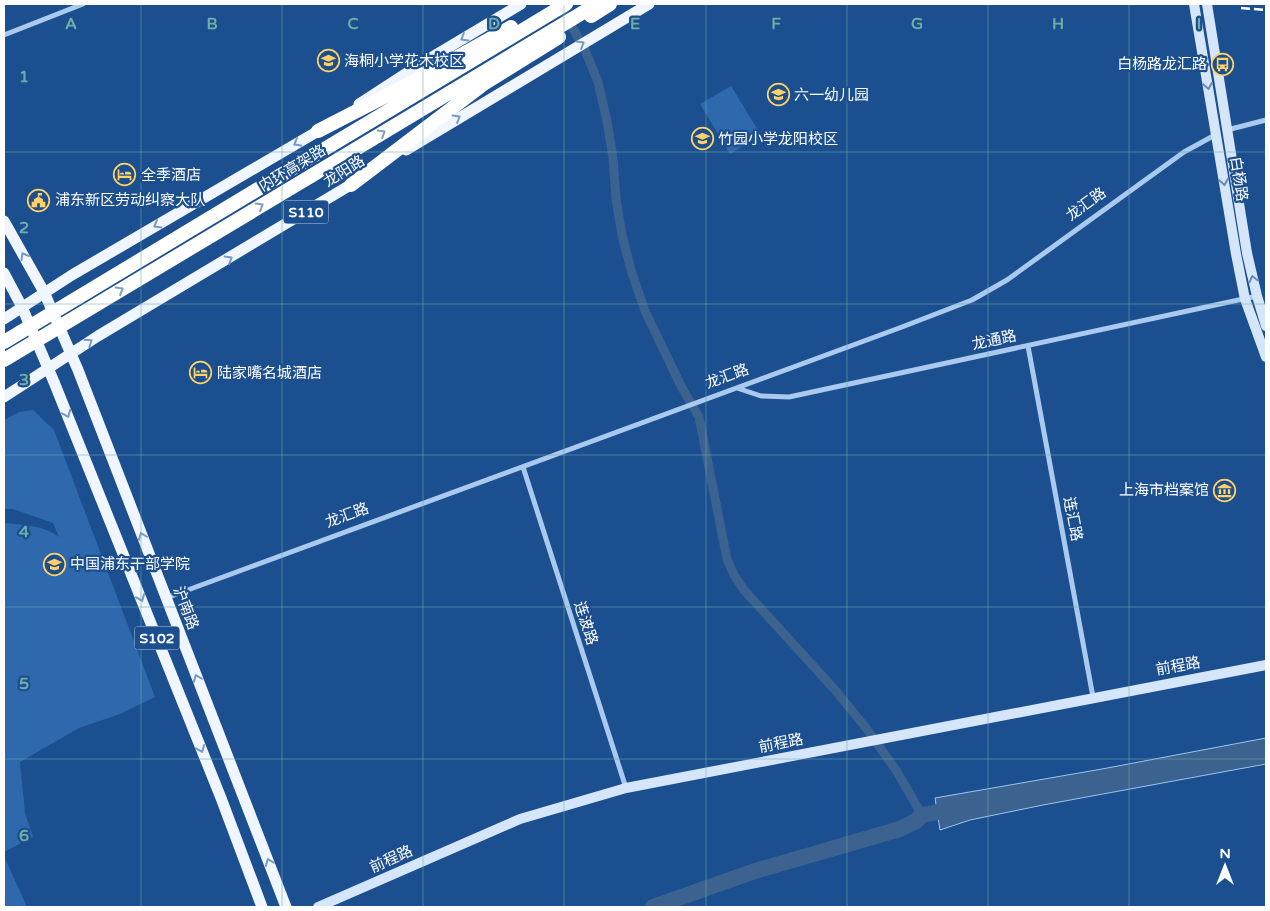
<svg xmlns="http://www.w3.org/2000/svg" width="1270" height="911" font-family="'Varela Round','Noto Sans SC',sans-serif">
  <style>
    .green { fill: #2e69ad }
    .water { fill: #3c6290; stroke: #9cc4f0 }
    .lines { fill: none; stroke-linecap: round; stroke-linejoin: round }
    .canal { stroke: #3c6290; stroke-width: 9 }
    .river { stroke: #3c6290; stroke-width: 16 }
    .street { stroke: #a9c9ee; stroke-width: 5 }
    .secondary { stroke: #d6e6fa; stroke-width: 10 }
    .primary { stroke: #f0f6ff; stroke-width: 11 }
    .highway { stroke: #fff; stroke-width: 14 }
    .rail { stroke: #fff; stroke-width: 2.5; stroke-dasharray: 9 4; stroke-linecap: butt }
    .highway-bridge { stroke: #fff; stroke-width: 14 }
    .oneway { stroke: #7b9ac1 }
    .oneway2 { stroke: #668bba }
    .oneway3 { stroke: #829ec1 }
    .grid { fill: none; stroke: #6fada8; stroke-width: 1; stroke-opacity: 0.55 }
    .labels { text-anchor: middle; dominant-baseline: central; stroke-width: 4.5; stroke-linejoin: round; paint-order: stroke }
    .shield { fill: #1b4f8f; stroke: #bbcadd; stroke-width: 1 }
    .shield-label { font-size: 14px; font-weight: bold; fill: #fff }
    .poi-label { font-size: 15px; fill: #fff; stroke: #1b4f8f; text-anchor: start }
    .street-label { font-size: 15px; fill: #fff; stroke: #1b4f8f }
    .grid-label { font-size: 16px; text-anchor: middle; font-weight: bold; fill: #6fada8; stroke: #1b4f8f; stroke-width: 4.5; stroke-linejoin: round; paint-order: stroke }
  </style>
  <rect width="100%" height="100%" fill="#1b4f8f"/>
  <!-- green -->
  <path class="green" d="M731 86 761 135 730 154 700 104Z
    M33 410 54 430 155 697 120 714 79 728 20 762 25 813 33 837 4 852V523C22 525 44 525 59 537L53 523 13 509H4V420L19 412Z
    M4 856 27 907H4Z"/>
  <!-- water -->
  <path class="water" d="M1266 738V764L1043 805 970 820 940 830 935 798 1102 769Z"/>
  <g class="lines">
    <!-- canal -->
    <path class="canal" d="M559 4 585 50 598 82 607 121 613 158 616 199 622 235 631 270 645 311 682 388 699 417 727 559 734 575 744 590 836 691 866 728 896 770 922 815"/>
    <!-- river -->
    <path class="river" d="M653 907 755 871 900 829 916 821 922 815 959 808"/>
    <!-- street -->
    <path class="street" d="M4 35 83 4
      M1227 130 1266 120
      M1028 346 1093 697
      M737 388 761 396 789 397 1257 296
      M523 467 626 788
      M166 598 902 327 972 300 1007 280 1184 152 1215 135"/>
    <!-- secondary -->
    <path class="secondary" d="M1194 4 1236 254 1245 299 1266 357
      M1207 4 1247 253 1257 296 1266 326
      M318 907 520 819 626 788 1266 665"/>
    <!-- primary -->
    <path class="primary" d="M359 104 419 65 521 4
      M406 150 649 4
      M4 221 44 292 78 370 286 907
      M4 273 22 307 54 382 221 798 262 907
      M4 319 72 275 325 127
      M4 397 98 336 357 181"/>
    <!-- highway -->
    <path class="highway" d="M591 16 610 4
      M318 131 409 84 511 27
      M303 162 566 4
      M311 176 597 4
      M351 185 485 83 559 37"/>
    <!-- rail -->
    <path class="rail" d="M1241 8 1266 10"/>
    <!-- highway-bridge -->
    <path class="highway-bridge" d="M4 342 303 162
      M4 360 311 176"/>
  </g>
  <!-- one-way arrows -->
  <defs><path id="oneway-chevron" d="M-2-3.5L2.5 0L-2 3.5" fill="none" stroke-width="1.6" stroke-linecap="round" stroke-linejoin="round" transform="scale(1.25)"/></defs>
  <g class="oneway">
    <use href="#oneway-chevron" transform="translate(464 38) rotate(149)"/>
    <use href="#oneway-chevron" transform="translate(581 44) rotate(-31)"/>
    <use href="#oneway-chevron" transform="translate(457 118) rotate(-31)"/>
    <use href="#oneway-chevron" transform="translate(297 143) rotate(150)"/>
    <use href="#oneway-chevron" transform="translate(157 225) rotate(150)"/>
    <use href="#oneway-chevron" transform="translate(24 256) rotate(-120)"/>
    <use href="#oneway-chevron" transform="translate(229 259) rotate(-31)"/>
    <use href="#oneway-chevron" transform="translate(89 342) rotate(-34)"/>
    <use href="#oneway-chevron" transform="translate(67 414) rotate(68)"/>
    <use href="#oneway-chevron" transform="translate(142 536) rotate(-111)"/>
    <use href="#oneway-chevron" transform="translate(141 598) rotate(68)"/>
    <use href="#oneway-chevron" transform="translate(197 678) rotate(-111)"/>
    <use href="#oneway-chevron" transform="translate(201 749) rotate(68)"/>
    <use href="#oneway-chevron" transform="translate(269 862) rotate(-111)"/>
  </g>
  <g class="oneway2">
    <use href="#oneway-chevron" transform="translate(1208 86) rotate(80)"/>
    <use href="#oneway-chevron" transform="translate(1224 182) rotate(81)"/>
    <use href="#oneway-chevron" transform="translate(1253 279) rotate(-103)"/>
  </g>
  <g class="oneway3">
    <use href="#oneway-chevron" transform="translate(382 133) rotate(-31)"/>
    <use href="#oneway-chevron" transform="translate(260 206) rotate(-31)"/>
    <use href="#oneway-chevron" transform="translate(120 290) rotate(-31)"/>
  </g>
  <!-- grid -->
  <path class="grid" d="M141 4V907M282 4V907M423 4V907M564 4V907M706 4V907M847 4V907M988 4V907M1129 4V907M4 152H1266M4 304H1266M4 455H1266M4 607H1266M4 759H1266"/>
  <!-- icons -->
  <defs>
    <symbol id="school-ring" viewBox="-11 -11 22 22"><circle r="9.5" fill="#1b4f8f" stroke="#ffd166" stroke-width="1.5"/><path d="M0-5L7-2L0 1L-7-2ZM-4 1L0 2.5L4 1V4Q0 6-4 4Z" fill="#ffd166"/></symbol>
    <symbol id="bus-ring" viewBox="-11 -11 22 22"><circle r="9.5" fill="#1b4f8f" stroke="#ffd166" stroke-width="1.5"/><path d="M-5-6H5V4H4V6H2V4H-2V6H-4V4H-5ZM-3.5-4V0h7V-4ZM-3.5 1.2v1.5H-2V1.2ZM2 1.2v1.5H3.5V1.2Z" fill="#ffd166"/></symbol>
    <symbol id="hotel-ring" viewBox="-11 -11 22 22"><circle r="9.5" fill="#1b4f8f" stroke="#ffd166" stroke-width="1.5"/><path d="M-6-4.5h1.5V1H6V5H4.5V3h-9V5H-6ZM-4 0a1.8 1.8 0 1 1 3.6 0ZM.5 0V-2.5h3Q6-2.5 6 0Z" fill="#ffd166"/></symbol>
    <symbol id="civic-ring" viewBox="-11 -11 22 22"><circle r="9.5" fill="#1b4f8f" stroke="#ffd166" stroke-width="1.5"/><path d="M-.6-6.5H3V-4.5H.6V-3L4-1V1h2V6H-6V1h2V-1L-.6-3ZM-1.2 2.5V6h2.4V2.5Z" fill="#ffd166"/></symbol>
    <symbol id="museum-ring" viewBox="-11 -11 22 22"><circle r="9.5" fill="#1b4f8f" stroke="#ffd166" stroke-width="1.5"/><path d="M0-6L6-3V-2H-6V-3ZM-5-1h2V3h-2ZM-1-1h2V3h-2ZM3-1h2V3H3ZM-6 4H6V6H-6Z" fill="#ffd166"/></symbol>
    <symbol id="university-ring" viewBox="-11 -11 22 22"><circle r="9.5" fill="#1b4f8f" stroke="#ffd166" stroke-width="1.5"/><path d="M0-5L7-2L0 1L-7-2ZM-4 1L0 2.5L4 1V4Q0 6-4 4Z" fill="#ffd166"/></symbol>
  </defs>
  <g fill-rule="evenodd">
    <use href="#school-ring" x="316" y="48" width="25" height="25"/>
    <use href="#bus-ring" x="1210" y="52" width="25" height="25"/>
    <use href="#school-ring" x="766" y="82" width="25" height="25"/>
    <use href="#school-ring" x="690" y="126" width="25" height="25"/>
    <use href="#hotel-ring" x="112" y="162" width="25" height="25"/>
    <use href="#civic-ring" x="26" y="188" width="25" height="25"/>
    <use href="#hotel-ring" x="188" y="360" width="25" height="25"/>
    <use href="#museum-ring" x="1212" y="478" width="25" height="25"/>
    <use href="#university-ring" x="42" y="552" width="25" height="25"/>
  </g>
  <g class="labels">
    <!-- shield labels -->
    <g class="shield">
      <rect x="283.5" y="200.5" width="45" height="23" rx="4"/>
      <rect x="134.5" y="626.5" width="45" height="23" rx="4"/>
    </g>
    <g class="shield-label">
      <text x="306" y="212">S110</text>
      <text x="157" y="638">S102</text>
    </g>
    <!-- poi labels -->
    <g class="poi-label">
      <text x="344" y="61">海桐小学花木校区</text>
      <text x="1207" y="64" text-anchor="end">白杨路龙汇路</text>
      <text x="794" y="95">六一幼儿园</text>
      <text x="718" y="139">竹园小学龙阳校区</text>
      <text x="141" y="175">全季酒店</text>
      <text x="55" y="200">浦东新区劳动纠察大队</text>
      <text x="217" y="373">陆家嘴名城酒店</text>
      <text x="1209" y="490" text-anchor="end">上海市档案馆</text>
      <text x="70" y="564">中国浦东干部学院</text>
    </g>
    <!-- street labels -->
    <g class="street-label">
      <text transform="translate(292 168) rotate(-31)">内环高架路</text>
      <text transform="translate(344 171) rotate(-32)">龙阳路</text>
      <text transform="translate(1239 179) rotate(81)">白杨路</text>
      <text transform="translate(1086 204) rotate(-36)">龙汇路</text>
      <text transform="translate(994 340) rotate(-12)">龙通路</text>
      <text transform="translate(727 376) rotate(-20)">龙汇路</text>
      <text transform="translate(347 515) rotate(-20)">龙汇路</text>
      <text transform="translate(1073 519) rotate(79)">连汇路</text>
      <text transform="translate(186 608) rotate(69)">沪南路</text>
      <text transform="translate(586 623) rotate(72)">连波路</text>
      <text transform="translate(1178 666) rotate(-10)">前程路</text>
      <text transform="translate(781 743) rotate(-11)">前程路</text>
      <text transform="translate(391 859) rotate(-24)">前程路</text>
    </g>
  </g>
  <g class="grid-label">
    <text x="71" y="29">A</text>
    <text x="212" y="29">B</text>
    <text x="353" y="29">C</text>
    <text x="494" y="29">D</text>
    <text x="635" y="29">E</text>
    <text x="776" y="29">F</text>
    <text x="917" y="29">G</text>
    <text x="1058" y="29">H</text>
    <text x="1199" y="29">I</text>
    <text x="24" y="82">1</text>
    <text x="24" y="233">2</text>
    <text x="24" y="385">3</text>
    <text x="24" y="537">4</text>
    <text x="24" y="689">5</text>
    <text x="24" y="841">6</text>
  </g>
  <!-- border -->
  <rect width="1270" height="911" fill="none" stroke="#ffffff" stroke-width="10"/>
  <!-- north arrow -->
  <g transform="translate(1225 866)" stroke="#1b4f8f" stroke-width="4" paint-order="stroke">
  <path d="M0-4L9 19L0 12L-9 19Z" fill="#ffffff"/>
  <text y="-8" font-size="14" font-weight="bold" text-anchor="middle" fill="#ffffff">N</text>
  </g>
</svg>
